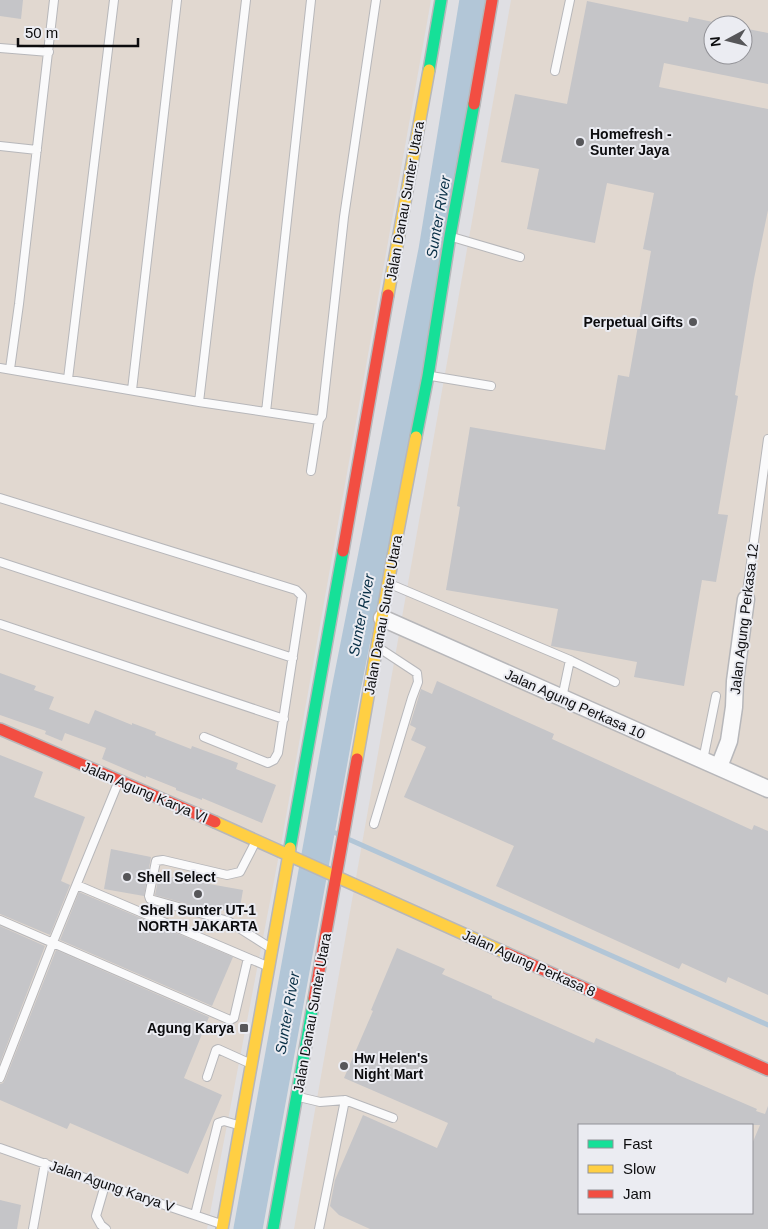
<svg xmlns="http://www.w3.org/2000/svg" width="768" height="1229" font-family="Helvetica,sans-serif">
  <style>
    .industrial { fill: #e1d8d0; fill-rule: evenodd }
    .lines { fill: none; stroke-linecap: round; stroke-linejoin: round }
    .stream { stroke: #b2c6d7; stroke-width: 5 }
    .river { stroke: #b2c6d7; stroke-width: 29 }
    .building { fill: #c5c5c8; fill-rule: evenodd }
    .lane-casing { stroke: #b7b7ba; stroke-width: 10 }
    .street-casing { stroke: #b7b7ba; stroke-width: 19 }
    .fast-casing { stroke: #b7b7ba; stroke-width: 14 }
    .slow-casing { stroke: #b7b7ba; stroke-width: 14 }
    .jam-casing { stroke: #b7b7ba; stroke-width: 14 }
    .lane { stroke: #fafafb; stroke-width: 8 }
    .street { stroke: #fafafb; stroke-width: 16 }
    .fast { stroke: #16e098; stroke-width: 11 }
    .slow { stroke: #ffcf43; stroke-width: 11 }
    .jam { stroke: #f24e42; stroke-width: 11 }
    .poi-dot { fill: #565659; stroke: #ebecf2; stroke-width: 2 }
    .labels { text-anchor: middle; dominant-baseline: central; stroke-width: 4; stroke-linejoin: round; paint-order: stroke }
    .poi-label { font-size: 14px; font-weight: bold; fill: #0c0c0e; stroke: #ebecf2; text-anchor: start }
    .street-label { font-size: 14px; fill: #0c0c0e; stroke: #ebecf2 }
    .water-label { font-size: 15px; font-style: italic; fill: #082f46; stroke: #ebecf2 }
  </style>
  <rect width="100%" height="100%" fill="#dfdfe3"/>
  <!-- industrial -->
  <path class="industrial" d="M0 0H431L282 839 207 1229H0Z
    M511 0H768V1229H294ZM713 25H743V55H713ZM579 1125H752V1213H579Z"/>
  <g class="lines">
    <!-- stream -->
    <path class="stream" d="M321 827 338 834
      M348 839 768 1025"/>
    <!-- river -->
    <path class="river" d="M248 1229 346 690 433 250 474 0"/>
  </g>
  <!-- building -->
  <path class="building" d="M0 0H23L21 19 0 16Z
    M587 1 688 22 689 17 713 22V55H743V28L768 33V84L664 63 659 87 768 109V210L754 279 735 395 738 396 718 514 728 515 716 582 702 580 684 686 634 677 637 662 551 646 558 609 446 590 460 507 457 506 470 427 605 450 618 375 629 377 651 251 643 249 654 193 607 183 595 243 527 229 539 169 501 162 515 94 567 104Z
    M0 673 36 686 34 690 54 697 49 709 89 724 95 710 132 725V723L156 732 155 735 191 749 192 746 238 763 236 769 276 785 262 823 202 798V800L176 790V788L146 776V778L102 759 106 748 65 733 62 741 45 734 46 731 0 715Z
    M437 681 554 734 552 739 752 830 754 825 768 831V995L728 977 726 983 682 963 679 969 496 886 514 846 404 797 426 747 411 740 416 728 410 725 421 689 432 694Z
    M0 755 43 772 34 797 85 817 61 881 70 885 50 935 0 914Z
    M111 849 151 857 144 896 104 889Z
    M159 875 243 890 239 913 191 905 155 895Z
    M79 892 233 957 212 1006 60 940Z
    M0 926 45 946 0 1063Z
    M397 948 445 969 442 974 492 996V998L594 1043 596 1038 676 1073V1074L757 1109 756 1111 765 1114 768 1106V1229H370L339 1215 330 1206 335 1180 363 1115 437 1148 448 1123 344 1078 373 1011 371 1010ZM579 1125H760L752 1144V1213H579Z
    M56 950 209 1017 184 1078 222 1095 188 1174 70 1123 67 1129 0 1100V1084L3 1083 5 1080Z
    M0 1200 21 1205 17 1229H0Z"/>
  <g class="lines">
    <defs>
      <path id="lane" d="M0 48 49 52
        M555 71 570 0
        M0 146 37 150
        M452 237 520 257
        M0 368 199 402 319 420
        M10 369 19 304 54 0
        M431 376 491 386
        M68 379 114 0
        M132 390 177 0
        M199 402 246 0
        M266 412 311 0
        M311 471 319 420 322 416 344 217 376 0
        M0 498 296 590 302 596 278 753 274 760 268 763 204 737
        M0 562 293 658
        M390 584 570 660 615 682
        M746 599 768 439
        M0 624 284 719
        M562 698 570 660
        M703 760 716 696
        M374 824 412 698 418 682 417 673 379 648
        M256 841 240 872 227 875 163 860 156 861 149 896 150 899 228 921 269 947
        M77 885 267 966
        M0 920 230 1020 234 1018 248 958
        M207 1077 216 1050 218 1049 249 1063
        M0 1078 53 942 118 783
        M299 1097 320 1102 345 1100 393 1118
        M0 1148 105 1185 221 1224
        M105 1185 96 1216 101 1225 106 1229
        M195 1215 218 1123 224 1121 238 1125
        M33 1229 45 1163
        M319 1229 345 1100"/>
      <path id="street" d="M382 618 768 789
        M719 767 729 741 734 707 735 681 746 599"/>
      <path id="fast" d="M429 70 441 0
        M416 437 428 376 450 236 474 104
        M290 848 343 551
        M273 1229 314 999"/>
      <path id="slow" d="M388 295 429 70
        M357 759 388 583 416 437
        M215 822 506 953
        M222 1229 290 848"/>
      <path id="jam" d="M474 104 492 0
        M343 551 388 295
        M0 729 215 822
        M506 953 768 1070
        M314 999 357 759"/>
    </defs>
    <!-- lane casing -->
    <use href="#lane" class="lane-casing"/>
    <!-- street casing -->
    <use href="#street" class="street-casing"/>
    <!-- fast casing -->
    <use href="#fast" class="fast-casing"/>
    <!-- slow casing -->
    <use href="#slow" class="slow-casing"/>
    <!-- jam casing -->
    <use href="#jam" class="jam-casing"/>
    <!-- lane -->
    <use href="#lane" class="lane"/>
    <!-- street -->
    <use href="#street" class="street"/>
    <!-- fast -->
    <use href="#fast" class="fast"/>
    <!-- slow -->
    <use href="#slow" class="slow"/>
    <!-- jam -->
    <use href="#jam" class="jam"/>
  </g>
  <!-- markers -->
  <g class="poi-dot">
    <circle cx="580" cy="142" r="5"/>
    <circle cx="693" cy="322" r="5"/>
    <circle cx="127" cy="877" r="5"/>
    <circle cx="198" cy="894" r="5"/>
    <rect x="239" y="1023" width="10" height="10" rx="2.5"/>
    <circle cx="344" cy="1066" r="5"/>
  </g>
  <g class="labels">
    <!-- poi labels -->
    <g class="poi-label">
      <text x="590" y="134">Homefresh -<tspan x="590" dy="16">Sunter Jaya</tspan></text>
      <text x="683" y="322" text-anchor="end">Perpetual Gifts</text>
      <text x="137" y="877">Shell Select</text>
      <text x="198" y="910" text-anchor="middle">Shell Sunter UT-1<tspan x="198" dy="16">NORTH JAKARTA</tspan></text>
      <text x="234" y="1028" text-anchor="end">Agung Karya</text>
      <text x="354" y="1058">Hw Helen's<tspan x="354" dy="16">Night Mart</tspan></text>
    </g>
    <!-- street labels -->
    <g class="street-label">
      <text transform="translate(405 201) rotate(-80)">Jalan Danau Sunter Utara</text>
      <text transform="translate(383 615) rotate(-80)">Jalan Danau Sunter Utara</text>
      <text transform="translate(744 619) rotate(-83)">Jalan Agung Perkasa 12</text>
      <text transform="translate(575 704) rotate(24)">Jalan Agung Perkasa 10</text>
      <text transform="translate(145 792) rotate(23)">Jalan Agung Karya VI</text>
      <text transform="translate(529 963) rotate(24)">Jalan Agung Perkasa 8</text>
      <text transform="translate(312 1013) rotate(-80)">Jalan Danau Sunter Utara</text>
      <text transform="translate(112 1186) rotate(19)">Jalan Agung Karya V</text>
    </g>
    <!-- water labels -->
    <g class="water-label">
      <text transform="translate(438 217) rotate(-80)">Sunter River</text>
      <text transform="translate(361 615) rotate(-79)">Sunter River</text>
      <text transform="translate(287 1013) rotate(-80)">Sunter River</text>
    </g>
  </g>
  <!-- legend -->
  <rect x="578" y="1124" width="175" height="90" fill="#ebecf2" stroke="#929297"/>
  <rect x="588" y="1140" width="25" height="8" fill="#16e098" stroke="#929297"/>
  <text x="623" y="1149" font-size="15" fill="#0c0c0e">Fast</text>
  <rect x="588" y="1165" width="25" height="8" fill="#ffcf43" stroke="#929297"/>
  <text x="623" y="1174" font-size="15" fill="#0c0c0e">Slow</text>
  <rect x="588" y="1190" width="25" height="8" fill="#f24e42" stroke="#929297"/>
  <text x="623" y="1199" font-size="15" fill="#0c0c0e">Jam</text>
  <!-- north arrow -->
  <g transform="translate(728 40) rotate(263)"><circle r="24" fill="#ebecf2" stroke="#929297"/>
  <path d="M0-4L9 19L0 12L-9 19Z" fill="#565659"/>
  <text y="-8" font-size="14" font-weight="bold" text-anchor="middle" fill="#0c0c0e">N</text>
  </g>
  <!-- scale -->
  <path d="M18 38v8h120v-8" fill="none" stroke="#0c0c0e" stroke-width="2.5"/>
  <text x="25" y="38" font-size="15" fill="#0c0c0e" stroke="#ebecf2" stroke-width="4" paint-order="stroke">50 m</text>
</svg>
